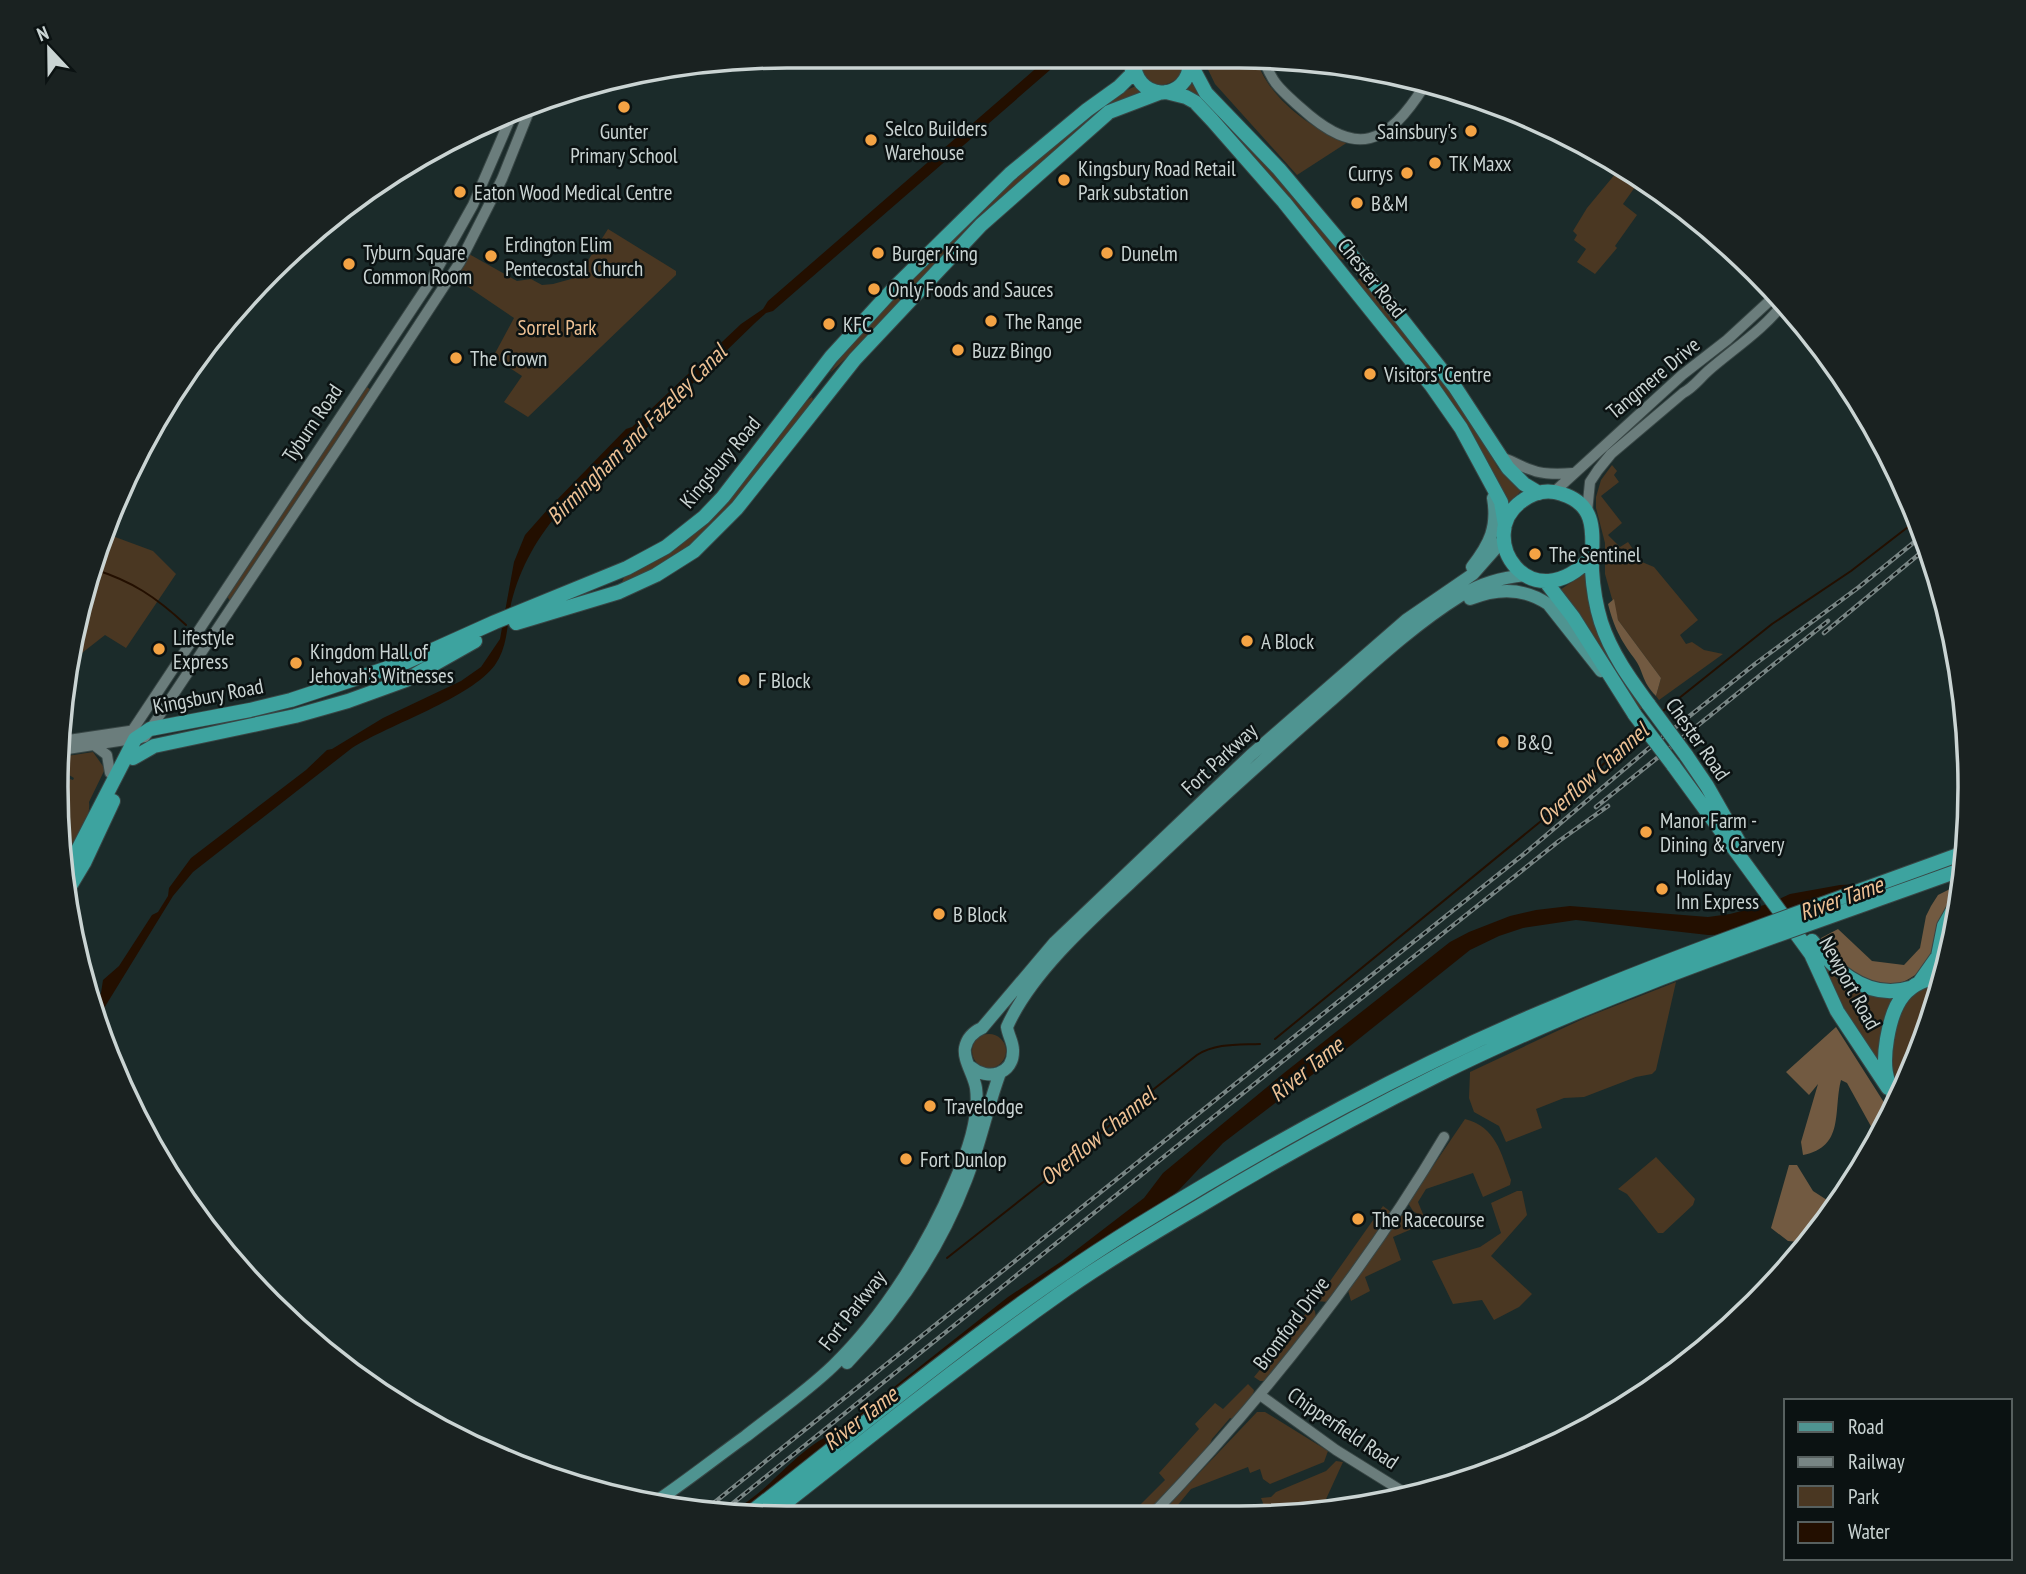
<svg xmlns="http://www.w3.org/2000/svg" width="2026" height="1574" font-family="'PT Sans Narrow',sans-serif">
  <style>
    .green { fill: #4a3722 }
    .forest { fill: #725a41 }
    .water { fill: #230f00 }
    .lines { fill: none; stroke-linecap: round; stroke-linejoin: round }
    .stream { stroke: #230f00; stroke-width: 2 }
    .secondary-casing { stroke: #384645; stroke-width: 12 }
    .primary-casing { stroke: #384645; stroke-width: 14 }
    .highway-casing { stroke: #384645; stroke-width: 16 }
    .secondary { stroke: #6b7d7c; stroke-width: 10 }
    .primary { stroke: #4f9491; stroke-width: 12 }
    .highway { stroke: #3da39f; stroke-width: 14 }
    .rail-casing { stroke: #788584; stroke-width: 4.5 }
    .rail { stroke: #0b1212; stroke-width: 2; stroke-dasharray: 5; stroke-linecap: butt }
    .highway-bridge-casing { stroke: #384645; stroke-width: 16; stroke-linecap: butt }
    .highway-bridge { stroke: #3da39f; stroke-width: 14 }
    .poi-dot { fill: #f4a344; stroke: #0b1212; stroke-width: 2.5 }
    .labels { text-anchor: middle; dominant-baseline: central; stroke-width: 5; stroke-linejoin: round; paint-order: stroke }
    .poi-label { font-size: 21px; fill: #cad4d3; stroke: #0b1212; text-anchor: start }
    .street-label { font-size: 21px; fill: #cad4d3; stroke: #0b1212 }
    .park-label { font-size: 21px; fill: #edc093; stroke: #0b1212 }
    .water-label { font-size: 23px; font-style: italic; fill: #efc295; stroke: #0b1212 }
    .rim { fill: none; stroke: #cad4d3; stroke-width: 3.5 }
  </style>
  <rect width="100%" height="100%" fill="#1b2b2a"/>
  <!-- green -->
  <path class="green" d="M1140 57H1184L1185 60 1180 77C1157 93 1141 85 1140 57Z
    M1202 57H1256C1265 95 1312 131 1348 142L1297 175 1215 84Z
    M1195 80 1325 233 1345 258 1343 260 1335 256 1186 91Z
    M1136 86 1141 90 1142 94 1114 107 830 373 849 343 998 190 1111 97Z
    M1616 173 1632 175 1640 180 1623 204 1637 215 1615 246 1617 248 1595 274 1577 262 1586 249 1574 240 1577 235 1573 231 1587 208Z
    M608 229 676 271V275L528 417 504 402 522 376 493 357 514 318 455 278 469 254 517 281 531 279 542 285 553 284 571 279 582 270Z
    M1363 276 1470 418 1498 468 1521 491 1505 507 1356 281Z
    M367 387 371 390 230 601 227 596Z
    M812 397 814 403C772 455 734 516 678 555 660 568 641 576 621 585L626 572 665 552 781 433 805 402Z
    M1612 465 1617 471 1614 475 1619 482 1601 496 1622 523 1608 535 1620 547 1628 542 1642 562 1654 567 1698 620 1680 635 1686 644 1692 642 1704 650 1723 654 1659 700 1656 696 1661 678 1618 620 1605 574V543L1596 508V497L1601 480Z
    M107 534 153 551 176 574 126 648 105 635 73 660 81 598Z
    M1586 572 1590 605 1645 706 1640 710 1588 627 1560 590Z
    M93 752 105 769 89 802C91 817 80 833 73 846L63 843 57 792 60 789 64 790 70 779 73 780 74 778 69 775 67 756Z
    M1820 959C1846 980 1859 998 1895 998L1880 1066 1847 1018Z
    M1676 982 1656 1070 1652 1074 1636 1077 1584 1097 1564 1098 1536 1109 1542 1128 1506 1142 1499 1126 1474 1112 1469 1098 1470 1072 1587 1017Z
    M1942 983 1900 1095C1882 1070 1890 1015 1912 994 1921 986 1932 985 1942 983Z
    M972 1051a17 17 0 1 1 34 0a17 17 0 1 1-34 0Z
    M1465 1119C1496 1127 1501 1153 1511 1180L1510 1185 1483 1197 1473 1173 1426 1189 1418 1202 1425 1219 1413 1211 1408 1203Z
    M1656 1157 1695 1199 1693 1205 1663 1233H1658L1627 1194 1618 1189Z
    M1517 1191H1522L1527 1215 1491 1256 1532 1294 1519 1307 1494 1320 1482 1300 1453 1304 1432 1261 1480 1247 1501 1233 1491 1203Z
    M1383 1206 1391 1212 1328 1302 1316 1301Z
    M1403 1215 1419 1226 1393 1237 1401 1260 1365 1277 1370 1291 1351 1301 1347 1287 1366 1265 1398 1217Z
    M1311 1307 1315 1311 1316 1318 1265 1381H1260L1254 1377Z
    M1248 1384 1254 1390 1253 1395 1233 1419 1230 1418 1212 1439 1209 1447 1145 1517H1128L1165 1480 1159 1473 1199 1429 1195 1424 1215 1403 1223 1409Z
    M1257 1412H1265L1328 1451 1324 1462 1270 1484 1263 1479 1260 1469 1250 1473 1248 1467 1191 1489 1168 1517H1165L1162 1512Z
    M1336 1461 1343 1462 1321 1510 1287 1516H1268L1261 1498 1271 1497 1276 1492 1326 1471Z"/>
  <!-- forest -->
  <path class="forest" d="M1614 599 1618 620 1661 678 1656 696C1641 681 1644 671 1634 658 1620 639 1614 627 1608 604Z
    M1960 884C1957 903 1943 916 1936 933 1933 941 1933 951 1929 959 1925 969 1915 976 1905 981 1872 997 1844 965 1822 944L1821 938 1838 929 1872 961 1904 965 1920 948 1926 916 1931 906 1938 895Z
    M1836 1027 1892 1115 1876 1141 1873 1130 1847 1083 1841 1080C1833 1111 1845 1147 1803 1155L1801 1142 1818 1084 1809 1095 1786 1072Z
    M1789 1165H1797L1813 1191 1827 1200 1843 1194 1819 1232 1809 1243 1788 1241 1771 1228Z"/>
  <!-- water -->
  <path class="water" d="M1049 57H1065L773 311 766 313 755 323 558 514C535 540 517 574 510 609 507 628 507 648 495 665 471 698 390 724 352 748L193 872 173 896 98 1018 93 1006 101 993 103 980 119 966 152 915 158 912 168 896 169 888 191 858 306 770 327 750 332 749 383 718 461 681 481 667 500 639 514 562 525 535 548 509 626 429 632 427 741 324 763 309 768 301Z
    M1966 847 1964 861C1887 889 1790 935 1708 935L1576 920 1523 928 1499 936 1470 950 1350 1046 1223 1143 1179 1190 1113 1243 745 1514 732 1513C745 1503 760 1493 771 1482 790 1464 812 1441 837 1432L1008 1297 1062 1261 1144 1198 1163 1173 1284 1073 1450 942 1469 932 1510 916 1536 910 1570 906 1708 917 1730 914 1768 904 1790 894 1840 885 1861 884Z"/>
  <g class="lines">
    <!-- stream -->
    <path class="stream" d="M93 569C132 581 156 597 186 625
      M1663 711 1772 624 1851 571 1917 520
      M1275 1039 1568 799 1639 729
      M947 1258 1070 1161 1121 1115 1197 1055C1216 1043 1238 1045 1260 1044"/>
    <defs>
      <path id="secondary" d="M1263 57C1272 84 1281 90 1301 108 1357 159 1387 145 1425 85
        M1499 457C1511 459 1520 467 1532 470 1544 475 1560 474 1573 473
        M1554 492 1682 375 1727 340 1777 294
        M1587 512 1590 482 1598 470 1611 454 1683 393C1694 387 1699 379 1708 371 1733 349 1765 329 1785 301
        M126 740 430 282 473 205 511 117
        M62 741 136 730
        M94 745 107 755 110 773
        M61 750 145 737 342 442 460 262 502 179 530 109
        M1260 1395 1336 1450 1405 1493
        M1150 1517C1260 1402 1362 1275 1444 1137"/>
      <path id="primary" d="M1472 567C1490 544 1498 527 1493 498
        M1470 599C1497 588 1523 587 1548 604L1601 671
        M971 1067C987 1081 1014 1075 1013 1050 1013 1042 1008 1035 1007 1027 1034 965 1109 904 1158 857 1214 804 1270 754 1328 703 1370 666 1412 626 1460 596 1481 583 1501 578 1525 575
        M847 1363C897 1311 940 1248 966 1180 980 1145 987 1108 1000 1073
        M651 1505C684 1483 714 1459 746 1436 775 1413 806 1392 833 1366 884 1317 928 1245 955 1181 967 1153 980 1118 976 1088 974 1075 963 1060 965 1048 967 1038 973 1032 982 1028L1055 942 1251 755 1406 620 1473 574 1503 540"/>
      <path id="highway" d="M1134 57C1131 103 1190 104 1190 61
        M1190 63 1206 93 1279 169 1353 257 1455 387 1508 468 1524 484 1539 493
        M1166 92 1186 97 1195 102 1212 120 1284 202 1431 385 1461 428 1488 478 1501 502 1505 525
        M1592 556C1531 624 1473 536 1522 501 1534 492 1548 489 1562 494 1601 506 1591 540 1592 570 1593 587 1596 606 1601 622 1611 653 1630 679 1649 705
        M1546 582 1573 617 1635 715
        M516 623 619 592 656 575 694 551 737 508 855 359 981 225 1109 112 1159 93
        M1686 755 1707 786 1740 844
        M133 758 154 746 295 716 348 701 406 680 475 641
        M1673 765 1811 954 1837 1011 1888 1088
        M67 871 135 739 150 729 250 710 291 700 406 662 495 622 627 568 666 547 704 517 723 497 831 357 896 286 1010 174 1087 110 1119 87 1131 75 1133 68
        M69 888 84 863 113 801
        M1812 941C1836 972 1869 1001 1910 988
        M1919 983 1938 956 1944 926 1957 903
        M1898 1102C1884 1081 1883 1063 1887 1039 1893 1003 1905 980 1945 976"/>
    </defs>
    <!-- secondary casing -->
    <use href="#secondary" class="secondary-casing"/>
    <!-- primary casing -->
    <use href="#primary" class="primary-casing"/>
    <!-- highway casing -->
    <use href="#highway" class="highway-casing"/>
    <!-- secondary -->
    <use href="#secondary" class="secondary"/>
    <!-- primary -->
    <use href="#primary" class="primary"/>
    <!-- highway -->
    <use href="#highway" class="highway"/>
    <defs>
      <path id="rail" d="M1824 633 1929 546
        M1596 807 1828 621
        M705 1510 1290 1040 1524 854 1648 749 1755 664 1859 587 1923 535
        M722 1512 1329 1024 1559 841 1608 806"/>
    </defs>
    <!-- rail casing -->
    <use href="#rail" class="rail-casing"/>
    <!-- rail -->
    <use href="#rail" class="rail"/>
    <defs>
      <path id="highway-bridge" d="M1649 705 1686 755
        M1635 715 1673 765
        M749 1514C876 1415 999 1311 1137 1226 1272 1143 1412 1065 1559 1005 1692 949 1830 902 1966 852
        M769 1516C864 1441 959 1365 1058 1295 1103 1263 1150 1235 1198 1207 1276 1160 1356 1116 1438 1075 1607 991 1786 933 1963 869"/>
    </defs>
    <!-- highway-bridge casing -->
    <use href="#highway-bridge" class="highway-bridge-casing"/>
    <!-- highway-bridge -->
    <use href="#highway-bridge" class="highway-bridge"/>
  </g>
  <!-- markers -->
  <g class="poi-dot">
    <circle cx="624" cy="107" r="7"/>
    <circle cx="1471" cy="131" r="7"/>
    <circle cx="871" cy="140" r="7"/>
    <circle cx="1435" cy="163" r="7"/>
    <circle cx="1407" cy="173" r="7"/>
    <circle cx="1064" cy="180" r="7"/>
    <circle cx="460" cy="192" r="7"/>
    <circle cx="1357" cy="203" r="7"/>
    <circle cx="878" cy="253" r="7"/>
    <circle cx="1107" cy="253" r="7"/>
    <circle cx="491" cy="256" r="7"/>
    <circle cx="349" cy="264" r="7"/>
    <circle cx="874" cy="289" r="7"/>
    <circle cx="991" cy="321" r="7"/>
    <circle cx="829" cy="324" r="7"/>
    <circle cx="958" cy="350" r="7"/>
    <circle cx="456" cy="358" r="7"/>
    <circle cx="1370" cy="374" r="7"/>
    <circle cx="1535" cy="554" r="7"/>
    <circle cx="1247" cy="641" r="7"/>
    <circle cx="159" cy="649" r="7"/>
    <circle cx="296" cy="663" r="7"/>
    <circle cx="744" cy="680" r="7"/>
    <circle cx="1503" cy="742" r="7"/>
    <circle cx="1646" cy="832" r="7"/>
    <circle cx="1662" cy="889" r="7"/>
    <circle cx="939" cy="914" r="7"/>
    <circle cx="930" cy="1106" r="7"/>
    <circle cx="906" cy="1159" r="7"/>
    <circle cx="1358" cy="1219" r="7"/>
  </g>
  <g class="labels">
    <!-- poi labels -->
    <g class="poi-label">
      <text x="885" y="128">Selco Builders<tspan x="885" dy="24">Warehouse</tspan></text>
      <text x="624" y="131" text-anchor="middle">Gunter<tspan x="624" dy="24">Primary School</tspan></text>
      <text x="1457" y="131" text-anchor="end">Sainsbury's</text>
      <text x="1449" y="163">TK Maxx</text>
      <text x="1078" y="168">Kingsbury Road Retail<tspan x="1078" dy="24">Park substation</tspan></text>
      <text x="1393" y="173" text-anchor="end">Currys</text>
      <text x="474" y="192">Eaton Wood Medical Centre</text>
      <text x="1371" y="203">B&amp;M</text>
      <text x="505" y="244">Erdington Elim<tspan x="505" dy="24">Pentecostal Church</tspan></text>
      <text x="363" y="252">Tyburn Square<tspan x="363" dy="24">Common Room</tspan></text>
      <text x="892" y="253">Burger King</text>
      <text x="1121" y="253">Dunelm</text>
      <text x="888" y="289">Only Foods and Sauces</text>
      <text x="1005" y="321">The Range</text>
      <text x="843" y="324">KFC</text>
      <text x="972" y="350">Buzz Bingo</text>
      <text x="470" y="358">The Crown</text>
      <text x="1384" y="374">Visitors' Centre</text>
      <text x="1549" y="554">The Sentinel</text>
      <text x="173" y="637">Lifestyle<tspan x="173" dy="24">Express</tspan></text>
      <text x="1261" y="641">A Block</text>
      <text x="310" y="651">Kingdom Hall of<tspan x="310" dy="24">Jehovah's Witnesses</tspan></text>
      <text x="758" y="680">F Block</text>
      <text x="1517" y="742">B&amp;Q</text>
      <text x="1660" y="820">Manor Farm -<tspan x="1660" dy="24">Dining &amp; Carvery</tspan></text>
      <text x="1676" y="877">Holiday<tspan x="1676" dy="24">Inn Express</tspan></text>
      <text x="953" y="914">B Block</text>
      <text x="944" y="1106">Travelodge</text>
      <text x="920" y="1159">Fort Dunlop</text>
      <text x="1372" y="1219">The Racecourse</text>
    </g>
    <!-- street labels -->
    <g class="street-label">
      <text transform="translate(1372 278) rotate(51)">Chester Road</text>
      <text transform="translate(1653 378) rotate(-40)">Tangmere Drive</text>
      <text transform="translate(312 423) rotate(-56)">Tyburn Road</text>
      <text transform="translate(720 462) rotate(-50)">Kingsbury Road</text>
      <text transform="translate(208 696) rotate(-11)">Kingsbury Road</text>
      <text transform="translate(1698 739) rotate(55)">Chester Road</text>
      <text transform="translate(1219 759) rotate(-43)">Fort Parkway</text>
      <text transform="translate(1850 983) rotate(61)">Newport Road</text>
      <text transform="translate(852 1310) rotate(-52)">Fort Parkway</text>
      <text transform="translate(1291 1323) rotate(-53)">Bromford Drive</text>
      <text transform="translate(1343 1428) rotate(34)">Chipperfield Road</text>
    </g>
    <!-- park labels -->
    <g class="park-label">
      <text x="557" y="327">Sorrel Park</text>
    </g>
    <!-- water labels -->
    <g class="water-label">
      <text transform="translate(636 434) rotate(-45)">Birmingham and Fazeley Canal</text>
      <text transform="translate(1592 774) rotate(-42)">Overflow Channel</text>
      <text transform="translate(1841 898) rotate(-20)">River Tame</text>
      <text transform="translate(1306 1069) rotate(-39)">River Tame</text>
      <text transform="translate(1097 1136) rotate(-39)">Overflow Channel</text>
      <text transform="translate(860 1418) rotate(-38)">River Tame</text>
    </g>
  </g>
  <!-- crop -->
  <path d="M0 0H2026V1574H0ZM787 68H1239A719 719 0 0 1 1958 787V787A719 719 0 0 1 1239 1506H787A719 719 0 0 1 68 787V787A719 719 0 0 1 787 68Z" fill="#1a2221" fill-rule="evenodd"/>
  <path class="rim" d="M787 68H1239A719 719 0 0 1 1958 787V787A719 719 0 0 1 1239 1506H787A719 719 0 0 1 68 787V787A719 719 0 0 1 787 68Z"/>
  <!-- legend -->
  <rect x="1784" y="1399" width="228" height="161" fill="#0b1212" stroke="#57605f" stroke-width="2"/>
  <rect x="1798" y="1422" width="35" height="10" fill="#4f9491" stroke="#57605f" stroke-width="2"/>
  <text x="1848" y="1434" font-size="21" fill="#cad4d3">Road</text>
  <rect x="1798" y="1457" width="35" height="10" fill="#788584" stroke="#57605f" stroke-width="2"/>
  <text x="1848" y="1469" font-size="21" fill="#cad4d3">Railway</text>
  <rect x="1798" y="1486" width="35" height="21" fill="#4a3722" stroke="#57605f" stroke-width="2"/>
  <text x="1848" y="1504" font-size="21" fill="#cad4d3">Park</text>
  <rect x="1798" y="1522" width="35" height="21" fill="#230f00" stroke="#57605f" stroke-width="2"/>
  <text x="1848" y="1539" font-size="21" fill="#cad4d3">Water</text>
  <!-- north arrow -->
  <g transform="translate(49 49) rotate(338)" stroke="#0b1212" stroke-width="5" paint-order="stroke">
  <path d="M0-5L12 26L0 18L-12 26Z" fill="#cad4d3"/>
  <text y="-10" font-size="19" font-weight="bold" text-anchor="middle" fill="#cad4d3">N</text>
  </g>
</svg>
